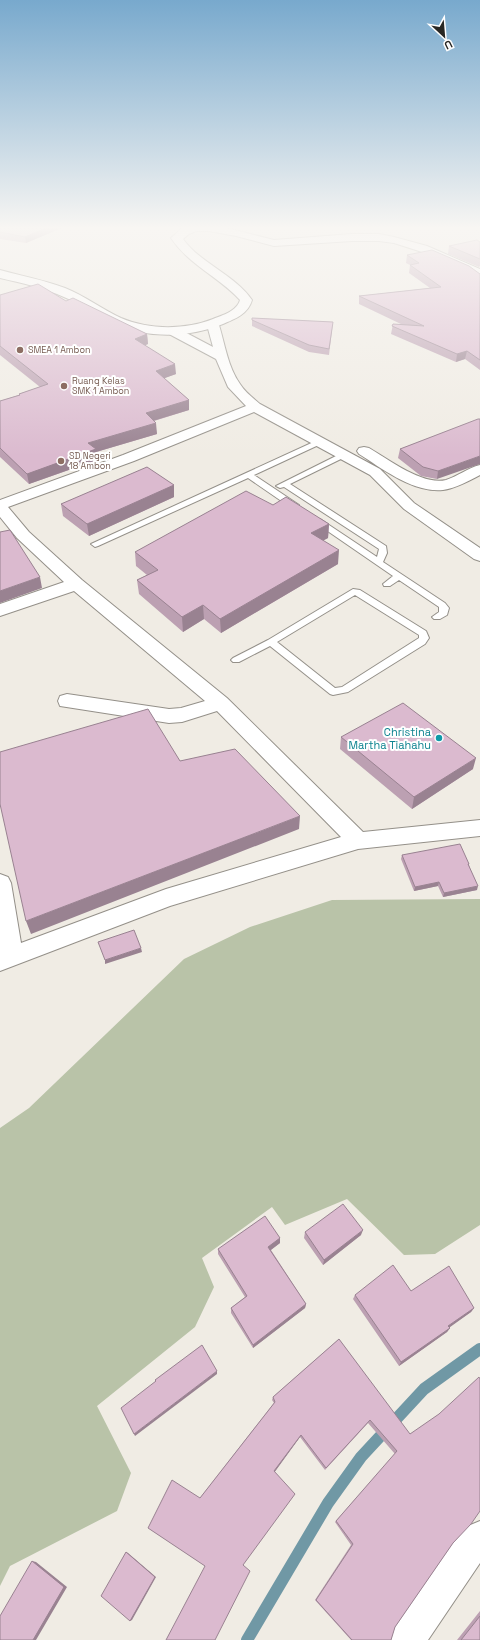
<svg xmlns="http://www.w3.org/2000/svg" width="480" height="1640" font-family="'Space Grotesk',sans-serif">
  <style>
    .green { fill: #b9c3a8 }
    .lines { fill: none; stroke-linecap: round; stroke-linejoin: round }
    .stream { stroke: #7098a5; stroke-width: 12 }
    .service-casing { stroke: #949089; stroke-width: 2 }
    .minor-casing { stroke: #949089; stroke-width: 2 }
    .tertiary-casing { stroke: #949089; stroke-width: 2 }
    .service { fill: #fff; fill-rule: evenodd }
    .minor { fill: #fff; fill-rule: evenodd }
    .tertiary { fill: #fff; fill-rule: evenodd }
    .wall { fill: #bca0b2 }
    .shaded-wall { fill: #998291 }
    .building { fill: #dbbacf; stroke: #998291 }
    .education-dot { fill: #8d6e63; stroke: #fff; stroke-width: 1.5 }
    .culture-dot { fill: #0f9aa8; stroke: #fff; stroke-width: 1.5 }
    .labels { text-anchor: middle; dominant-baseline: central; stroke-width: 4; stroke-linejoin: round; paint-order: stroke }
    .far-education-label { font-size: 9px; fill: #785e54; stroke: #fff; text-anchor: start }
    .culture-label { font-size: 11px; fill: #0d838f; stroke: #fff; text-anchor: end }
  </style>
  <rect width="100%" height="100%" fill="#f0ece4"/>
  <!-- green -->
  <path class="green" d="M480 899V1225L435 1254 404 1255 347 1199 285 1225 272 1207 202 1258 214 1287 195 1327 97 1406 131 1473 117 1511 10 1566 0 1586V1128L29 1108 184 959 250 927 332 900Z"/>
  <g class="lines">
    <!-- stream -->
    <path class="stream" d="M247 1640 328 1503 361 1457 424 1389 480 1349"/>
    <defs>
      <path id="service" d="M318 440H324L325 442 254 475 299 505V509H293L248 478 98 546 95 547 91 544Z
        M342 453H345L349 455 290 484 386 546 387 553 383 562 445 603 449 608 447 615 440 619H434L432 617 439 612V607L399 580 390 586H384L383 584 393 576 313 521 317 519H320L377 557 379 549 284 487 280 488 276 486Z
        M353 589 360 590 426 631 429 638 425 644 348 692 333 695 330 694 270 646 239 662H233L231 660 233 658 268 640ZM355 595 419 635V638L342 687 335 688 277 642Z"/>
      <path id="minor" d="M213 321 217 322 219 325C225 345 228 367 240 384 245 392 253 398 260 404L380 469 414 503 480 548V561L474 559 404 509 370 475 254 412 134 461 8 507 29 532 82 580 227 698 363 832 480 820V836L358 849 170 906 0 971V874L8 877 11 883 21 943 166 889 341 837 217 711 182 722 169 723 60 706 58 701 60 696 67 694 169 709 181 708 205 701 74 591 0 616V604L64 582 17 538 0 517V500L123 455 246 406 228 387 216 359 169 334 167 331 169 328H177L213 347 207 325 209 322Z
        M364 447 369 448C388 459 423 486 446 480 458 476 468 468 480 465V475C469 481 456 488 443 490 413 493 383 469 359 454L357 451 359 448Z
        M480 1521V1563L428 1640H389L394 1627 451 1545 468 1526Z"/>
      <path id="tertiary" d="M190 226 223 227 274 240 352 234H379L394 237 427 246 480 269V277L419 251 394 243 379 241H352L274 246 236 236 209 231H196L189 234 183 239C201 264 234 274 252 300 248 314 235 319 223 324 188 338 147 339 113 323 96 316 81 304 64 297 44 288 22 283 0 278V270C22 276 44 280 65 288 85 296 102 309 121 318 149 330 185 330 213 319 223 315 237 311 240 300 219 277 189 265 171 238L181 229Z"/>
    </defs>
    <!-- service casing -->
    <use href="#service" class="service-casing"/>
    <!-- minor casing -->
    <use href="#minor" class="minor-casing"/>
    <!-- tertiary casing -->
    <use href="#tertiary" class="tertiary-casing"/>
    <!-- service -->
    <use href="#service" class="service"/>
    <!-- minor -->
    <use href="#minor" class="minor"/>
    <!-- tertiary -->
    <use href="#tertiary" class="tertiary"/>
  </g>
  <!-- wall -->
  <path class="wall" d="M0 226H64V227L26 243 0 239Z
    M480 242V266L479 267 448 254 449 246Z
    M407 255 480 274V370L465 359 456 362 391 334 393 324 403 325 359 304V296L430 288 409 273 410 265 406 263Z
    M0 295 66 301 147 334 148 344 145 345 176 374 164 378 189 400V410L154 421 157 434 96 452 97 460 29 484 0 457V401L19 395V394L40 387 0 355Z
    M252 320 333 322 329 355 309 352 252 326Z
    M480 419 437 479 421 476 398 458 400 449Z
    M174 485V497L89 536 63 516 61 504Z
    M273 505 329 524 328 538 323 540 338 564 221 633 204 619 183 632 139 594 137 580 147 575 136 566 135 552Z
    M341 737 473 769 412 809 340 749Z
    M402 855 469 864V865L477 890 443 897 438 886 414 891 401 859Z
    M305 1232 361 1235 323 1265 304 1238Z
    M280 1238V1243L271 1250 306 1304 305 1308 253 1348 231 1313V1308L245 1297 218 1254V1249Z
    M411 1291 474 1308 471 1312 449 1327 450 1328 447 1332 399 1366 353 1299 355 1295Z
    M339 1339 453 1543 395 1627 391 1640H351L315 1600 351 1545 335 1522 395 1454 368 1423 325 1470 300 1437 275 1471 200 1498 274 1403 272 1400 273 1397Z
    M480 1611V1640H457Z"/>
  <!-- shaded-wall -->
  <path class="shaded-wall" d="M50 226 64 227 26 243 25 237Z
    M147 334 148 344 136 349 135 339Z
    M467 351 465 359 456 362 457 354Z
    M175 364 176 374 157 381 156 371Z
    M189 400V410L146 423V413Z
    M156 423 157 434 96 452 97 460 29 484 27 474 88 443Z
    M480 456V464L437 479 438 471Z
    M174 485V497L89 536 87 524Z
    M329 524 328 538 310 548 311 533Z
    M339 550 338 564 221 633 220 619Z
    M40 577 42 588 0 603V591Z
    M203 605 204 619 183 632 182 617Z
    M476 758 473 769 412 809 414 797Z
    M300 816 299 829 31 934 26 921Z
    M439 882 438 886 414 891 415 887Z
    M478 886 477 890 443 897 444 893Z
    M141 948 142 952 105 964V960Z
    M363 1230 361 1235 323 1265 324 1260Z
    M280 1238V1243L268 1252V1247Z
    M306 1304 305 1308 253 1348V1345Z
    M474 1308 471 1312 446 1330 448 1326Z
    M450 1328 447 1332 399 1366 401 1362Z
    M217 1371V1374L135 1436 134 1434Z
    M301 1435 300 1437 274 1473V1471Z
    M126 1552 128 1553 156 1577 132 1620 130 1621Z
    M32 1561 36 1562 67 1587 36 1640H33Z"/>
  <!-- building -->
  <path class="building" d="M0 226H50L25 237 0 232Z
    M477 240 480 242V259L449 246Z
    M432 250 469 266 480 274V360L467 351 457 354 392 326 393 324 424 326 359 296 441 287 410 265 419 263 407 255Z
    M38 284 66 301 73 298 147 334 135 339 175 364 156 371 189 400 146 413 156 423 88 443 96 449 27 474 0 448V401L20 395 19 394 48 384 0 346V295Z
    M252 318 333 322 329 349 309 345 252 320Z
    M478 419H480V456L438 471 423 467 400 449Z
    M147 467 174 485 87 524 61 504Z
    M246 491 273 505 286 497 329 524 311 533 339 550 220 619 203 605 182 617 137 580 158 570 135 552Z
    M10 530 40 577 0 591V532Z
    M403 703 476 758 414 797 341 737Z
    M148 709 180 761 235 749 300 816 26 921 0 804V752Z
    M460 844 469 864H468L478 886 444 893 439 882 415 887 402 855Z
    M134 930 141 948 105 960 98 942Z
    M343 1204 363 1230 324 1260 305 1232Z
    M265 1216 280 1238 268 1247 306 1304 253 1345 231 1308 247 1296 218 1249Z
    M393 1265 411 1291 449 1266 474 1308 448 1326 450 1328 401 1362 355 1295Z
    M339 1339 410 1434 439 1414 479 1377 480 1379V1511L471 1524 453 1543 395 1627 391 1640H352L316 1600 353 1544 336 1521 397 1451 370 1420 326 1468 301 1435 274 1471 295 1494 243 1565 250 1571 215 1640H166L205 1566 148 1528 172 1480 200 1498 275 1402 273 1397Z
    M202 1345 217 1371 134 1434 121 1408 156 1381 155 1380Z
    M126 1552 155 1577 130 1621 101 1596Z
    M32 1561 64 1587 33 1640H0V1616Z
    M480 1616V1640H461Z"/>
  <!-- sky -->
  <linearGradient id="sky" x2="0" y2="1"><stop stop-color="#78a9cd"/><stop offset="0.5" stop-color="#f8f6f3"/><stop offset="1" stop-color="#f8f6f3" stop-opacity="0"/></linearGradient>
  <rect width="480" height="456" fill="url(#sky)"/>
  <!-- markers -->
  <g class="education-dot">
    <circle cx="20" cy="350" r="4"/>
    <circle cx="64" cy="386" r="4"/>
    <circle cx="61" cy="461" r="4"/>
  </g>
  <circle class="culture-dot" cx="439" cy="738" r="4"/>
  <g class="labels">
    <!-- far-education labels -->
    <g class="far-education-label">
      <text x="28" y="350">SMEA 1 Ambon</text>
      <text x="72" y="381">Ruang Kelas<tspan x="72" dy="10">SMK 1 Ambon</tspan></text>
      <text x="69" y="456">SD Negeri<tspan x="69" dy="10">18 Ambon</tspan></text>
    </g>
    <!-- culture labels -->
    <g class="culture-label">
      <text x="431" y="732">Christina<tspan x="431" dy="13">Martha Tiahahu</tspan></text>
    </g>
  </g>
  <!-- north arrow -->
  <g transform="translate(444 36) rotate(154)" stroke="#ffffff" stroke-width="3" paint-order="stroke">
  <path d="M0-3L7 15L0 10L-7 15Z" fill="#282724"/>
  <text y="-6" font-size="11" font-weight="bold" text-anchor="middle" fill="#282724">U</text>
  </g>
</svg>
